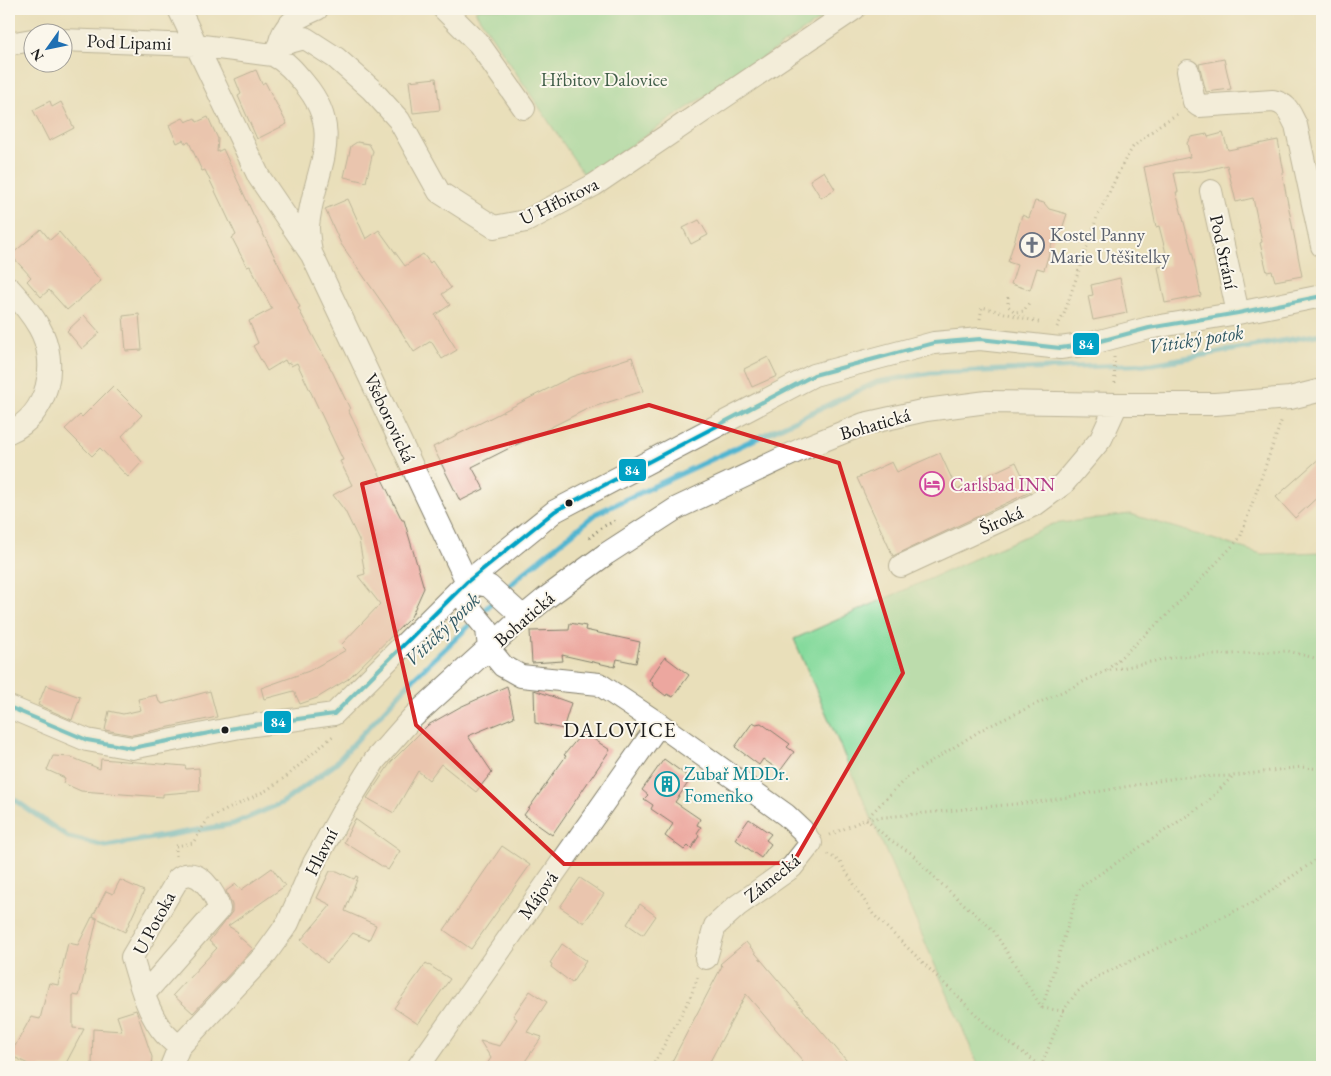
<svg xmlns="http://www.w3.org/2000/svg" width="1331" height="1076" font-family="'EB Garamond',serif">
  <style>
    .green { fill: #85da9c; stroke: #507b5c }
    .lines { fill: none; stroke-linecap: round; stroke-linejoin: round }
    .stream { stroke: #51b5d0; stroke-width: 5.5 }
    .building { fill: #eca79f }
    .minor-casing { stroke: #827e6b; stroke-width: 24 }
    .path { stroke: #827e6b; stroke-width: 3; stroke-dasharray: 1 4; stroke-linecap: butt }
    .minor { stroke: #fff; stroke-width: 22 }
    .bus-1-casing { stroke: #fbf7ec; stroke-width: 8 }
    .bus-1 { stroke: #01a2c5; stroke-width: 4 }
    .marked { fill: none; stroke: #d62828; stroke-width: 4; stroke-linejoin: round }
    .bus-dot { fill: #1c1c1c; stroke: #fbf7ec; stroke-width: 2 }
    .labels { text-anchor: middle; dominant-baseline: central; stroke-width: 4; stroke-linejoin: round; paint-order: stroke }
    .street-label { font-size: 19px; fill: #1c1c1c; stroke: #fbf7ec }
    .park-label { font-size: 19px; fill: #415e49; stroke: #fbf7ec }
    .worship-label { font-size: 19px; fill: #5b616d; stroke: #fbf7ec; text-anchor: start }
    .hotel-label { font-size: 19px; fill: #b23c85; stroke: #fbf7ec; text-anchor: start }
    .culture-label { font-size: 19px; fill: #0d838f; stroke: #fbf7ec; text-anchor: start }
    .water-label { font-size: 20px; font-style: italic; fill: #315964; stroke: #fbf7ec }
    .quarter-label { font-size: 21px; letter-spacing: 1px; fill: #1c1c1c; stroke: #fbf7ec }
    .line-badge { stroke: #fbf7ec; stroke-width: 2 }
    .badge-label { font-size: 14px; text-anchor: middle; font-weight: bold; fill: #fff }
  </style>
  <rect width="100%" height="100%" fill="#fbf7ec"/>
  <filter id="ink" filterUnits="userSpaceOnUse"><feTurbulence type="fractalNoise" baseFrequency=".02" numOctaves="2"/><feDisplacementMap in="SourceGraphic" scale="10" xChannelSelector="R" yChannelSelector="G"/><feConvolveMatrix kernelMatrix="1 2 1 2 8 2 1 2 1" color-interpolation-filters="sRGB"/></filter>
  <filter id="wash" filterUnits="userSpaceOnUse"><feTurbulence type="fractalNoise" baseFrequency=".0096" numOctaves="4" result="noise"/><feDisplacementMap in="SourceGraphic" scale="20" xChannelSelector="R" yChannelSelector="G"/><feGaussianBlur stdDeviation="1.12" result="paint"/><feColorMatrix in="noise" values="0 0 0 0 0 0 0 0 0 0 0 0 0 0 0 0 0 1.4 0 .05"/><feComposite in="paint" operator="in"/></filter>
  <g filter="url(#wash)">
    <rect width="100%" height="100%" fill="#e9dfba"/>
    <!-- green -->
    <path class="green" d="M479 9H836L585 176 475 11Z
      M1130 514 1262 554 1322 552V1067H979L794 639 1053 524Z"/>
    <g class="lines">
      <!-- stream -->
      <path class="stream" d="M503 592 522 574 597 513 877 382 931 373 1152 364 1322 334
        M481 613 496 599
        M9 796 68 837 106 846 233 824 282 803 334 765 413 679 475 620"/>
    </g>
    <g id="blocks">
      <!-- building -->
      <path class="building" d="M1224 59 1231 89 1206 92 1199 64Z
        M256 70 262 84 265 82 287 124 257 139 238 96 241 94 235 79Z
        M436 78 440 110 413 113 409 81Z
        M50 101 52 107 61 102 74 128 49 141 33 110Z
        M208 117 218 139 217 152 223 149 253 214 300 307 298 308 333 373 350 409 348 410 402 520H404L424 588 411 617 348 679 317 698 300 704 294 691 264 699 261 688 309 671 346 650 341 645 380 604 358 576 365 574 359 540 345 511 333 495 352 485 340 461 343 460 297 363 291 366 290 363 287 364 285 360 267 371 253 346 258 343 249 321 272 309 250 266 247 267 232 238 236 235 205 170 202 171 189 142 185 143 183 140 177 143 169 125 183 118 186 122 195 118 197 122Z
        M1223 133 1228 150 1278 140 1284 173H1282L1302 276 1275 281 1272 271 1267 272 1260 243 1262 242 1253 198 1236 202 1227 165 1203 171 1174 173 1178 192H1176L1194 260 1201 296 1165 303 1158 267 1169 265 1159 226 1156 227 1144 167 1190 157 1187 143 1191 137 1207 134 1208 137Z
        M357 142 369 144 373 151 366 182 344 177 351 146Z
        M824 171 835 189 821 198 810 180Z
        M348 199 366 239 379 230 405 266 423 254 430 263 432 261 451 288 442 294 450 305 435 315 457 350 442 359 431 341 414 352 390 314 341 244 325 209Z
        M1035 201 1044 203 1049 209 1067 214 1062 229 1057 227 1044 270 1037 268 1030 290 1011 284 1017 265 1008 262 1022 215 1029 218Z
        M699 220 708 235 691 244 683 228Z
        M41 229 50 240 59 232 101 281 67 310 49 290 41 297 27 281 31 277 11 255Z
        M1120 278 1127 313 1093 320 1088 296 1093 295 1091 285Z
        M139 314 142 350 126 351 123 316Z
        M84 315 100 333 82 349 67 331Z
        M632 357 643 391 587 409 472 467 484 489 460 501 433 447 571 377Z
        M768 357 777 376 752 387 744 369Z
        M113 386 142 415 122 436 142 462 128 477 100 448 92 456 65 429 80 415 82 417Z
        M940 453 957 490 1016 462 1030 492 893 556 857 478 892 462 897 472Z
        M1322 456V493L1295 518 1276 497Z
        M570 623 586 626 585 630 640 642 636 663 617 659 615 667 562 655 563 661 532 663 530 631 569 630Z
        M665 657 689 675 673 697 667 694 666 696 652 685 653 683 649 680Z
        M46 685 80 697 72 720 38 705Z
        M507 686 514 717 468 736 492 772 476 792 441 764 429 780 418 771 394 813 367 798 391 762 428 725 460 707Z
        M534 690 571 703 563 729 535 723Z
        M210 691 217 717 132 735 105 730 109 711 123 714 141 710 138 699 157 695 159 702H161L162 704Z
        M753 722 756 724 761 723 790 744 787 747 794 752 780 771 763 759 759 765 735 747Z
        M583 732 610 750 552 835 524 815 566 756 564 755Z
        M53 756 71 757 100 769 101 759 185 766 186 769 199 768 200 791 163 794V797L81 791 63 783 65 778 47 770Z
        M664 759 686 775 685 776 690 780 675 802 700 819 697 825 701 827 697 833 699 836 691 849 688 846 684 850 665 836 673 824 651 809 653 805 644 799 648 795 642 790Z
        M355 819 400 851 388 870 344 842Z
        M749 819 771 834 766 840 771 844 761 858 735 839Z
        M502 846 530 865 471 949 444 930Z
        M272 868 285 886 228 926 238 932 236 934 253 949 193 1013 173 995 217 948 209 941 232 912V905L226 891 236 884 241 890Z
        M330 871H337L354 879 356 876 358 877 345 911 376 925 369 940 353 933 327 963 301 940 331 905 317 898Z
        M580 878 604 894 584 923 560 907Z
        M120 880 144 891 125 932 93 916 106 891 113 894Z
        M640 904 656 916 643 935 627 924Z
        M92 917 97 919 79 996 73 995V1028L84 1029 64 1067H34L10 1055 31 1017 40 1019 49 983 58 985 68 943 78 945Z
        M746 942 772 973 852 1067H808L746 994 707 1067H669L722 966 720 964Z
        M562 944 586 961 572 983 551 967 552 964 550 963Z
        M426 963 450 979 418 1024 394 1008Z
        M530 991 547 1002 527 1032 542 1037 521 1067H485L491 1058 480 1041 500 1046 517 1019 513 1016Z
        M136 1010 152 1057 151 1067H92L93 1029 122 1031 117 1016Z"/>
    </g>
  </g>
  <g filter="url(#ink)">
    <use href="#blocks" fill-opacity="0" stroke="#827e6b" stroke-width="1"/>
    <g class="lines">
      <defs>
        <path id="minor" d="M179 9 259 177 312 255 467 582 468 606 487 629 489 649
          M444 9 479 44 524 108
          M62 40 195 45 273 55C286 61 295 72 304 83 348 135 312 172 308 227 308 235 310 245 311 253
          M9 44 32 40
          M279 45C284 22 297 18 317 9
          M273 55 279 45 305 38 336 58 371 89 399 120 439 192 494 227 526 221 594 185 854 9
          M1188 71 1194 102 1199 106 1273 101C1288 104 1289 112 1296 125L1322 246
          M1211 191 1238 313
          M9 288C20 300 31 313 39 327 60 363 48 416 9 432
          M901 566 1036 504 1063 484 1101 439 1117 404
          M467 582 489 586 523 617
          M489 649 503 666 521 676 599 684 659 724 786 815 802 830 811 843 792 867 737 906 715 926 706 958
          M9 707 87 740 132 748 240 727 334 714 467 582 555 511 814 375 934 343 980 339 1060 348 1089 344 1149 328 1238 313 1322 296
          M144 994 219 909C216 893 196 863 178 879L132 957C139 981 148 1015 165 1034 169 1038 174 1043 179 1047
          M171 1067 179 1047 265 955 288 923 314 863 343 811 375 760 413 717 523 617 546 598 606 554 677 508 804 448 864 424 926 410 987 402 1117 404H1215L1290 398 1322 390
          M418 1067 659 724"/>
      </defs>
      <!-- minor casing -->
      <use href="#minor" class="minor-casing"/>
      <!-- path -->
      <path class="path" d="M1008 297V306L1015 312 1024 311 1029 303
        M980 319 982 307 1042 323
        M1057 327 1064 314 1097 217 1125 160 1133 147 1158 126 1179 113
        M1114 357 1115 384
        M589 538 602 527 617 520
        M1107 670 1167 615 1240 538 1282 419
        M830 835 866 819 1045 801 1181 777 1233 776 1301 767 1322 769
        M828 854 840 862 873 914 991 1029 1041 1066
        M176 856V846L193 843 208 819 267 790 287 776 334 735
        M1042 1008 993 930 938 881 911 853 890 840 866 819 908 776 983 729 1106 671 1175 657 1288 651 1322 660
        M1063 1011 1077 992 1099 976 1256 901 1322 856
        M652 1067 689 1000 698 977
        M1041 1067 1063 1011 1042 1008 1080 887 1205 804 1233 776"/>
      <!-- minor -->
      <use href="#minor" class="minor"/>
      <defs>
        <path id="bus-1" d="M9 707 87 740 132 748 240 727 334 714 467 582 555 511 814 375 934 343 980 339 1060 348 1089 344 1149 328 1238 313 1322 296"/>
      </defs>
      <!-- bus-1 casing -->
      <use href="#bus-1" class="bus-1-casing"/>
      <!-- bus-1 -->
      <use href="#bus-1" class="bus-1"/>
    </g>
  </g>
  <!-- marked area -->
  <path d="M0 0H1331V1076H0ZM649 405 839 463 903 673 793 863 564 864 416 725 362 484Z" fill="#e9dfba" fill-opacity=".55" fill-rule="evenodd"/>
  <path class="marked" d="M649 405 839 463 903 673 793 863 564 864 416 725 362 484Z"/>
  <!-- icons -->
  <defs>
    <symbol id="church-ring" viewBox="-11 -11 22 22"><circle r="9.5" fill="#fbf7ec" stroke="#6b7280" stroke-width="1.5"/><path d="M-1.2-6h2.4v3.5h3.3v2.4h-3.3V6h-2.4V-.1h-3.3v-2.4h3.3Z" fill="#6b7280"/></symbol>
    <symbol id="hotel-ring" viewBox="-11 -11 22 22"><circle r="9.5" fill="#fbf7ec" stroke="#d1479c" stroke-width="1.5"/><path d="M-6-4.5h1.5V1H6V5H4.5V3h-9V5H-6ZM-4 0a1.8 1.8 0 1 1 3.6 0ZM.5 0V-2.5h3Q6-2.5 6 0Z" fill="#d1479c"/></symbol>
    <symbol id="building-ring" viewBox="-11 -11 22 22"><circle r="9.5" fill="#fbf7ec" stroke="#0f9aa8" stroke-width="1.5"/><path d="M-4-6H4V6H1V3H-1V6H-4ZM-2.5-4.3h1.7v1.8h-1.7ZM.8-4.3h1.7v1.8H.8ZM-2.5-1h1.7V.8h-1.7ZM.8-1h1.7V.8H.8Z" fill="#0f9aa8"/></symbol>
  </defs>
  <g fill-rule="evenodd">
    <use href="#church-ring" x="1018" y="231" width="28" height="28"/>
    <use href="#hotel-ring" x="918" y="470" width="28" height="28"/>
    <use href="#building-ring" x="653" y="770" width="28" height="28"/>
  </g>
  <!-- markers -->
  <g class="bus-dot">
    <circle cx="569" cy="503" r="4.5"/>
    <circle cx="225" cy="730" r="4.5"/>
  </g>
  <g class="labels">
    <!-- street labels -->
    <g class="street-label">
      <text transform="translate(129 42) rotate(2)">Pod Lipami</text>
      <text transform="translate(559 201) rotate(-26)">U Hřbitova</text>
      <text transform="translate(1224 252) rotate(78)">Pod Strání</text>
      <text transform="translate(390 418) rotate(65)">Všeborovická</text>
      <text transform="translate(875 424) rotate(-16)">Bohatická</text>
      <text transform="translate(1001 520) rotate(-24)">Široká</text>
      <text transform="translate(524 619) rotate(-41)">Bohatická</text>
      <text transform="translate(321 852) rotate(-63)">Hlavní</text>
      <text transform="translate(772 878) rotate(-39)">Zámecká</text>
      <text transform="translate(538 895) rotate(-55)">Májová</text>
      <text transform="translate(154 923) rotate(-62)">U Potoka</text>
    </g>
    <!-- park labels -->
    <g class="park-label">
      <text x="604" y="79">Hřbitov Dalovice</text>
    </g>
    <!-- worship labels -->
    <g class="worship-label">
      <text x="1050" y="234">Kostel Panny<tspan x="1050" dy="22">Marie Utěšitelky</tspan></text>
    </g>
    <!-- hotel labels -->
    <g class="hotel-label">
      <text x="950" y="484">Carlsbad INN</text>
    </g>
    <!-- culture labels -->
    <g class="culture-label">
      <text x="684" y="773">Zubař MDDr.<tspan x="684" dy="22">Fomenko</tspan></text>
    </g>
    <!-- water labels -->
    <g class="water-label">
      <text transform="translate(1196 339) rotate(-9)">Vitický potok</text>
      <text transform="translate(442 629) rotate(-44)">Vitický potok</text>
    </g>
    <!-- quarter labels -->
    <g class="quarter-label">
      <text x="620" y="729">DALOVICE</text>
    </g>
  </g>
  <g class="line-badge">
    <rect x="1072" y="332" width="28" height="24" rx="5" fill="#01a2c5"/>
    <rect x="618" y="458" width="29" height="24" rx="5" fill="#01a2c5"/>
    <rect x="263" y="710" width="29" height="24" rx="5" fill="#01a2c5"/>
  </g>
  <g class="badge-label">
    <text x="1086" y="349">84</text>
    <text x="632" y="475">84</text>
    <text x="278" y="727">84</text>
  </g>
  <!-- margin -->
  <rect width="1331" height="1076" fill="none" stroke="#fbf7ec" stroke-width="30"/>
  <!-- north arrow -->
  <g transform="translate(48 48) rotate(237)"><circle r="24" fill="#fbf7ec" stroke="#a29f99"/>
  <path d="M0-4L9 19L0 12L-9 19Z" fill="#1f6fb2"/>
  <text y="-8" font-size="14" font-weight="bold" text-anchor="middle" fill="#1c1c1c">N</text>
  </g>
</svg>
